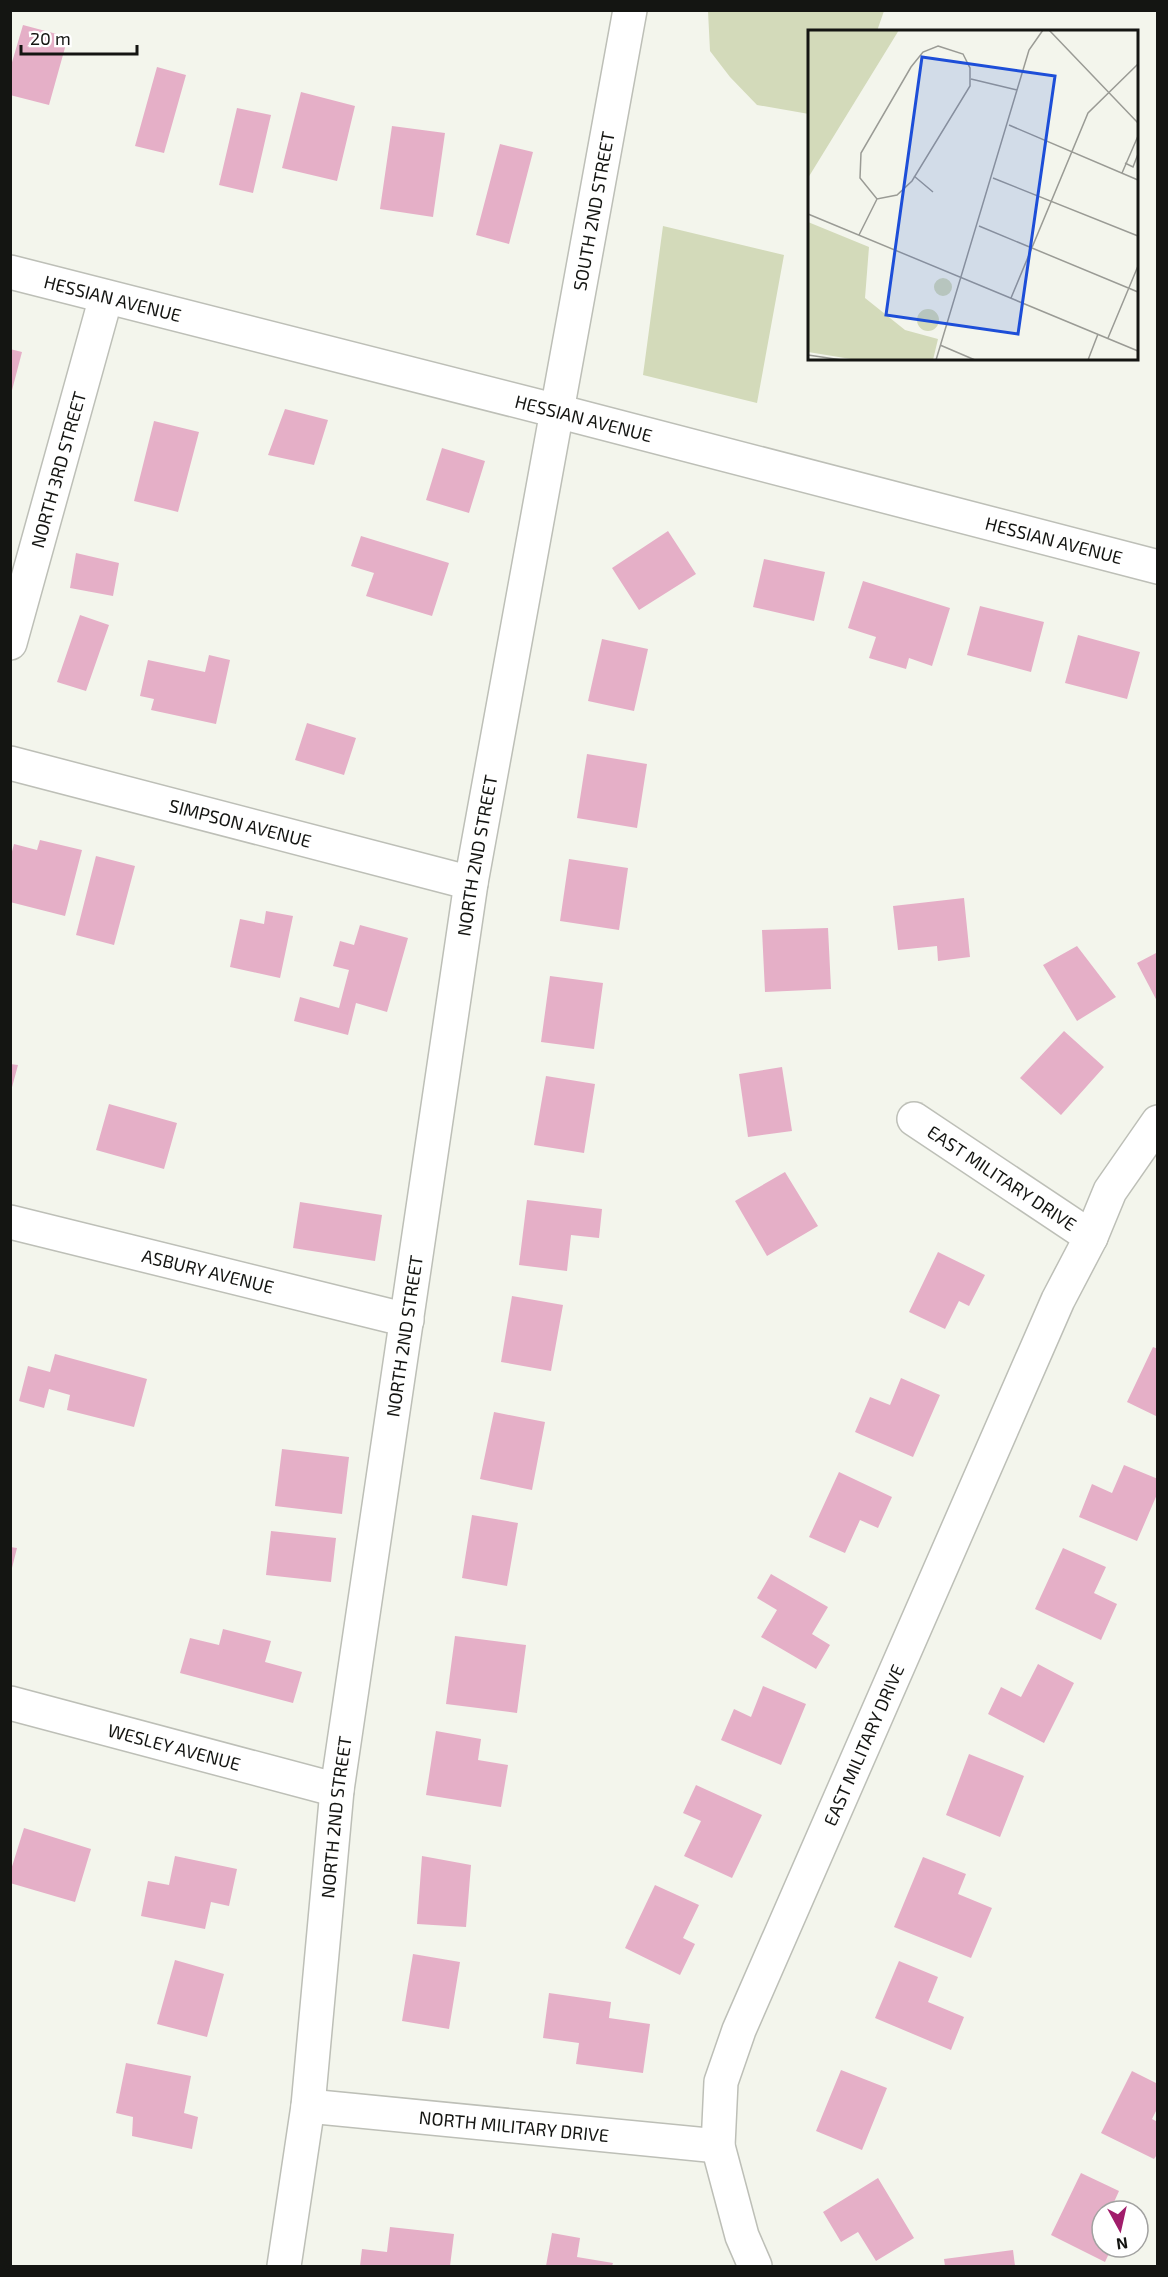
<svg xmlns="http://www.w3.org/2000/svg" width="1168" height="2277" font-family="'Exo 2',sans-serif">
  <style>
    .green { fill: #d3daba }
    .building { fill: #e5afc7 }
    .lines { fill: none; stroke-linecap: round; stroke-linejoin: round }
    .street-casing { stroke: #bdbfb7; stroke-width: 36 }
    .secondary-casing { stroke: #bdbfb7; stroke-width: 36 }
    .street { stroke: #fff; stroke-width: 33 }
    .secondary { stroke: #fff; stroke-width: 33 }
    .labels { text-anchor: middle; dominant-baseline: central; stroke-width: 6; stroke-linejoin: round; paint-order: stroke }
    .street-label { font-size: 18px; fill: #141512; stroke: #fff }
    .inset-road { fill: none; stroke: #9a9b95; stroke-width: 1.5 }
    .view { fill: #1d4ed8; fill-opacity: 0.15; stroke: #1d4ed8; stroke-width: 3 }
    .inset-edge { fill: none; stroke: #141512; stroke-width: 3 }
  </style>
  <rect width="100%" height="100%" fill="#f3f5ec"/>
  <!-- green -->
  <path class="green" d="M708 11V10L884 11 877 31 810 32 809 114 757 105 730 77 710 51Z
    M663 226 784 255 757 403 643 375Z"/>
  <!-- building -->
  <path class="building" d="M23 25 68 37 49 105 10 95V69Z
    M157 67 186 75 164 153 135 146Z
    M301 92 355 106 337 181 282 168Z
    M237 108 271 115 253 193 219 185Z
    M392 126 445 133 433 217 380 209Z
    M500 144 533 152 509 244 476 235Z
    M10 349 22 352 11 394H10Z
    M285 409 328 420 314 465 268 455Z
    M154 421 199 432 178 512 134 501Z
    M442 448 485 461 469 513 426 500Z
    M668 531 696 574 639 610 612 568Z
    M361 536 449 563 432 616 366 596 374 573 351 566Z
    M76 553 119 563 113 596 70 588Z
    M764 559 825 572 814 621 753 607Z
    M863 581 950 608 932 666 909 658 906 669 869 658 876 637 848 628Z
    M980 606 1044 622 1031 672 967 655Z
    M80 615 109 625 86 691 57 682Z
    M1078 635 1140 652 1127 699 1065 683Z
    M602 639 648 649 634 711 588 701Z
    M209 655 230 660 216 724 151 710 154 699 140 696 148 660 205 672Z
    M307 723 356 738 344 775 295 760Z
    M587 754 647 764 637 828 577 818Z
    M40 840 82 850 65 916 10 902V859L14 844 37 850Z
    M96 856 135 866 114 945 76 935Z
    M569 859 628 868 619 930 560 921Z
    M964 898 970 957 938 961 937 946 898 950 893 906Z
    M266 911 293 916 280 978 230 967 240 919 264 924Z
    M360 925 408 938 387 1012 356 1003 348 1035 294 1021 300 997 339 1008 349 970 333 966 340 941 354 945Z
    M828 928 831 989 765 992 762 930Z
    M1077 946 1116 997 1077 1021 1043 965Z
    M1158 952V1003L1137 963Z
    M550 976 603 983 594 1049 541 1042Z
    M1064 1031 1104 1067 1061 1115 1020 1078Z
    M10 1064 18 1065 11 1091H10Z
    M782 1067 792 1131 748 1137 739 1074Z
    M546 1076 595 1084 584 1153 534 1145Z
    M109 1104 177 1123 164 1169 96 1150Z
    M785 1172 818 1226 767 1256 735 1201Z
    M527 1200 602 1209 599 1238 571 1235 567 1271 519 1265Z
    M300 1202 382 1215 375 1261 293 1248Z
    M938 1252 985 1275 969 1306 959 1301 945 1329 909 1312Z
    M512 1296 563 1305 551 1371 501 1362Z
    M1153 1347 1158 1349V1417L1127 1402Z
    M55 1354 147 1379 134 1427 67 1410 70 1395 49 1389 44 1408 19 1401 28 1366 50 1372Z
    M901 1378 940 1395 913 1457 855 1432 870 1397 890 1405Z
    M494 1412 545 1422 532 1490 480 1479Z
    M282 1449 349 1457 342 1514 275 1506Z
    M1124 1465 1158 1479V1492L1137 1541 1079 1517 1092 1484 1112 1493Z
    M839 1472 892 1497 878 1528 860 1520 845 1553 809 1537Z
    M472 1515 518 1523 507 1586 462 1578Z
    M271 1531 336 1538 331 1582 266 1575Z
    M10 1547 17 1548 11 1572H10Z
    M1063 1548 1106 1567 1094 1593 1117 1604 1101 1640 1035 1609Z
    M771 1574 828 1607 812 1634 830 1645 816 1669 761 1637 777 1610 757 1598Z
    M223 1629 271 1641 265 1662 302 1672 293 1703 180 1673 190 1638 219 1645Z
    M455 1636 526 1645 517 1713 446 1704Z
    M1038 1664 1074 1683 1044 1743 988 1714 1001 1687 1021 1697Z
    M763 1686 806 1704 781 1765 721 1740 734 1709 751 1717Z
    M436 1731 481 1739 478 1760 508 1765 501 1807 426 1795Z
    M969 1754 1024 1776 1000 1837 946 1815Z
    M696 1785 762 1815 732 1878 684 1856 701 1821 683 1813Z
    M24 1828 91 1849 75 1902 10 1883V1873Z
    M175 1856 237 1869 229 1906 211 1902 205 1929 141 1916 148 1881 169 1885Z
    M422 1856 471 1865 466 1927 417 1924Z
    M923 1857 966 1874 958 1894 992 1908 971 1958 894 1927Z
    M655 1885 699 1905 683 1938 695 1944 680 1975 625 1948Z
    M413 1954 460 1962 449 2029 402 2021Z
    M175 1960 224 1974 207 2037 157 2024Z
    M899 1961 938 1977 928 2002 964 2017 951 2050 875 2018Z
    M549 1993 611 2002 609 2018 650 2024 643 2073 576 2064 579 2043 543 2038Z
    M126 2063 191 2076 184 2113 198 2117 192 2149 132 2136 133 2117 116 2113Z
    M841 2070 887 2088 862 2150 816 2131Z
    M1132 2071 1158 2084V2107L1152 2119 1158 2122V2153L1154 2159 1101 2133Z
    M1081 2173 1119 2191 1110 2211H1102V2247H1112L1105 2262 1051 2235Z
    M878 2178 914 2238 876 2261 858 2232 841 2242 823 2212Z
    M390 2227 454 2234 450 2266H360L362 2249 387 2252Z
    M552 2233 580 2238 577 2257 613 2263 612 2266H546Z
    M1013 2250 1015 2266H945L944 2259Z"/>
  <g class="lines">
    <defs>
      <g id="street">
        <path id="s1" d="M10 643 106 297"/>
        <path id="s2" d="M10 763 471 883"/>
        <path id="s3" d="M914 1119 1091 1237"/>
        <path id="s4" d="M10 1222 407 1320"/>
        <path id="s5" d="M10 1703 337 1790"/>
        <path id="s6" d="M308 2106 718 2146"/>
        <path id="s7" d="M284 2266 308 2106 337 1790 471 883 630 10"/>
        <path id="s8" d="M755 2266 742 2236 718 2146 721 2082 739 2030 1058 1300 1091 1237 1110 1191 1158 1122"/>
      </g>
      <g id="secondary">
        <path id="s9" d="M10 272 557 411 1158 567"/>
      </g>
    </defs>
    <!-- street casing -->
    <use href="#street" class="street-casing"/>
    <!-- secondary casing -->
    <use href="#secondary" class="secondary-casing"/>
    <!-- street -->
    <use href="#street" class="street"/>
    <!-- secondary -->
    <use href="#secondary" class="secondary"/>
  </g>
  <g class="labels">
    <!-- street labels -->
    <g class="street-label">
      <text stroke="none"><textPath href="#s7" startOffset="2079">SOUTH 2ND STREET</textPath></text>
      <text stroke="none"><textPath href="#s9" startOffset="106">HESSIAN AVENUE</textPath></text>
      <text stroke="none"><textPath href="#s9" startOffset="592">HESSIAN AVENUE</textPath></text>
      <text stroke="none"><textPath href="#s1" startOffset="180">NORTH 3RD STREET</textPath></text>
      <text stroke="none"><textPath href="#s9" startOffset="1078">HESSIAN AVENUE</textPath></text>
      <text stroke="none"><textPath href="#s2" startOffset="238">SIMPSON AVENUE</textPath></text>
      <text stroke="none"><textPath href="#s7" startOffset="1424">NORTH 2ND STREET</textPath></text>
      <text stroke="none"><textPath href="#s3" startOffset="106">EAST MILITARY DRIVE</textPath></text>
      <text stroke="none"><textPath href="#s4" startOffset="204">ASBURY AVENUE</textPath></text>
      <text stroke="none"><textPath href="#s7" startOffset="938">NORTH 2ND STREET</textPath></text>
      <text stroke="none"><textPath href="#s8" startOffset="556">EAST MILITARY DRIVE</textPath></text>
      <text stroke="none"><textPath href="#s5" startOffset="170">WESLEY AVENUE</textPath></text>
      <text stroke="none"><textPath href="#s7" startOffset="452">NORTH 2ND STREET</textPath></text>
      <text stroke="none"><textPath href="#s6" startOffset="207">NORTH MILITARY DRIVE</textPath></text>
    </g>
  </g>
  <!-- overview -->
  <g transform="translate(808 30)">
    <rect width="330" height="330" fill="#f3f5ec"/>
    <path d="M0 0H91L0 148ZM0 192 61 217 57 268 97 300 130 309 125 330H49L0 322ZM126 257a9 9 0 1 1 18 0a9 9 0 1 1-18 0ZM109 290a11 11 0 1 1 22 0a11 11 0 1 1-22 0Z" fill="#d3daba"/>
    <path class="inset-road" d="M241 0 330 93M130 16 155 24 162 38V56L104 151 89 165 69 169 52 148 53 123 103 37 115 22ZM163 49 209 60M201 95 330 150M317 133 325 137 330 124M314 143 330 106M106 146 125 162M185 148 330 206M0 184 330 321M171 196 330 262M51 205 69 169M203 268 280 83 330 34M300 308 330 236M132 315 167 330M0 325 34 330M128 330 221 20 235 0M280 330 290 304"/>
    <path class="view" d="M114 27 247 46 210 304 78 285Z"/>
    <rect width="330" height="330" class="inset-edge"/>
  </g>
  <!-- border -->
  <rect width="1168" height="2277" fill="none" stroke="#141512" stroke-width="24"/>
  <!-- north arrow -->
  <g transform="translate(1120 2229) rotate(172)"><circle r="28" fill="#ffffff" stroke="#a1a1a0" stroke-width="1.5"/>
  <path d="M0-4.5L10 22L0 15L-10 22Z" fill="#a11d6b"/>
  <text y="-9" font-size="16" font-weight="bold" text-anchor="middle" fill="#141512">N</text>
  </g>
  <!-- scale -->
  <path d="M21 45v9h116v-9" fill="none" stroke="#141512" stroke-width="3"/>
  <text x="30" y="45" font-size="18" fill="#141512" stroke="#ffffff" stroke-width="4.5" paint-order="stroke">20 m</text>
</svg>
